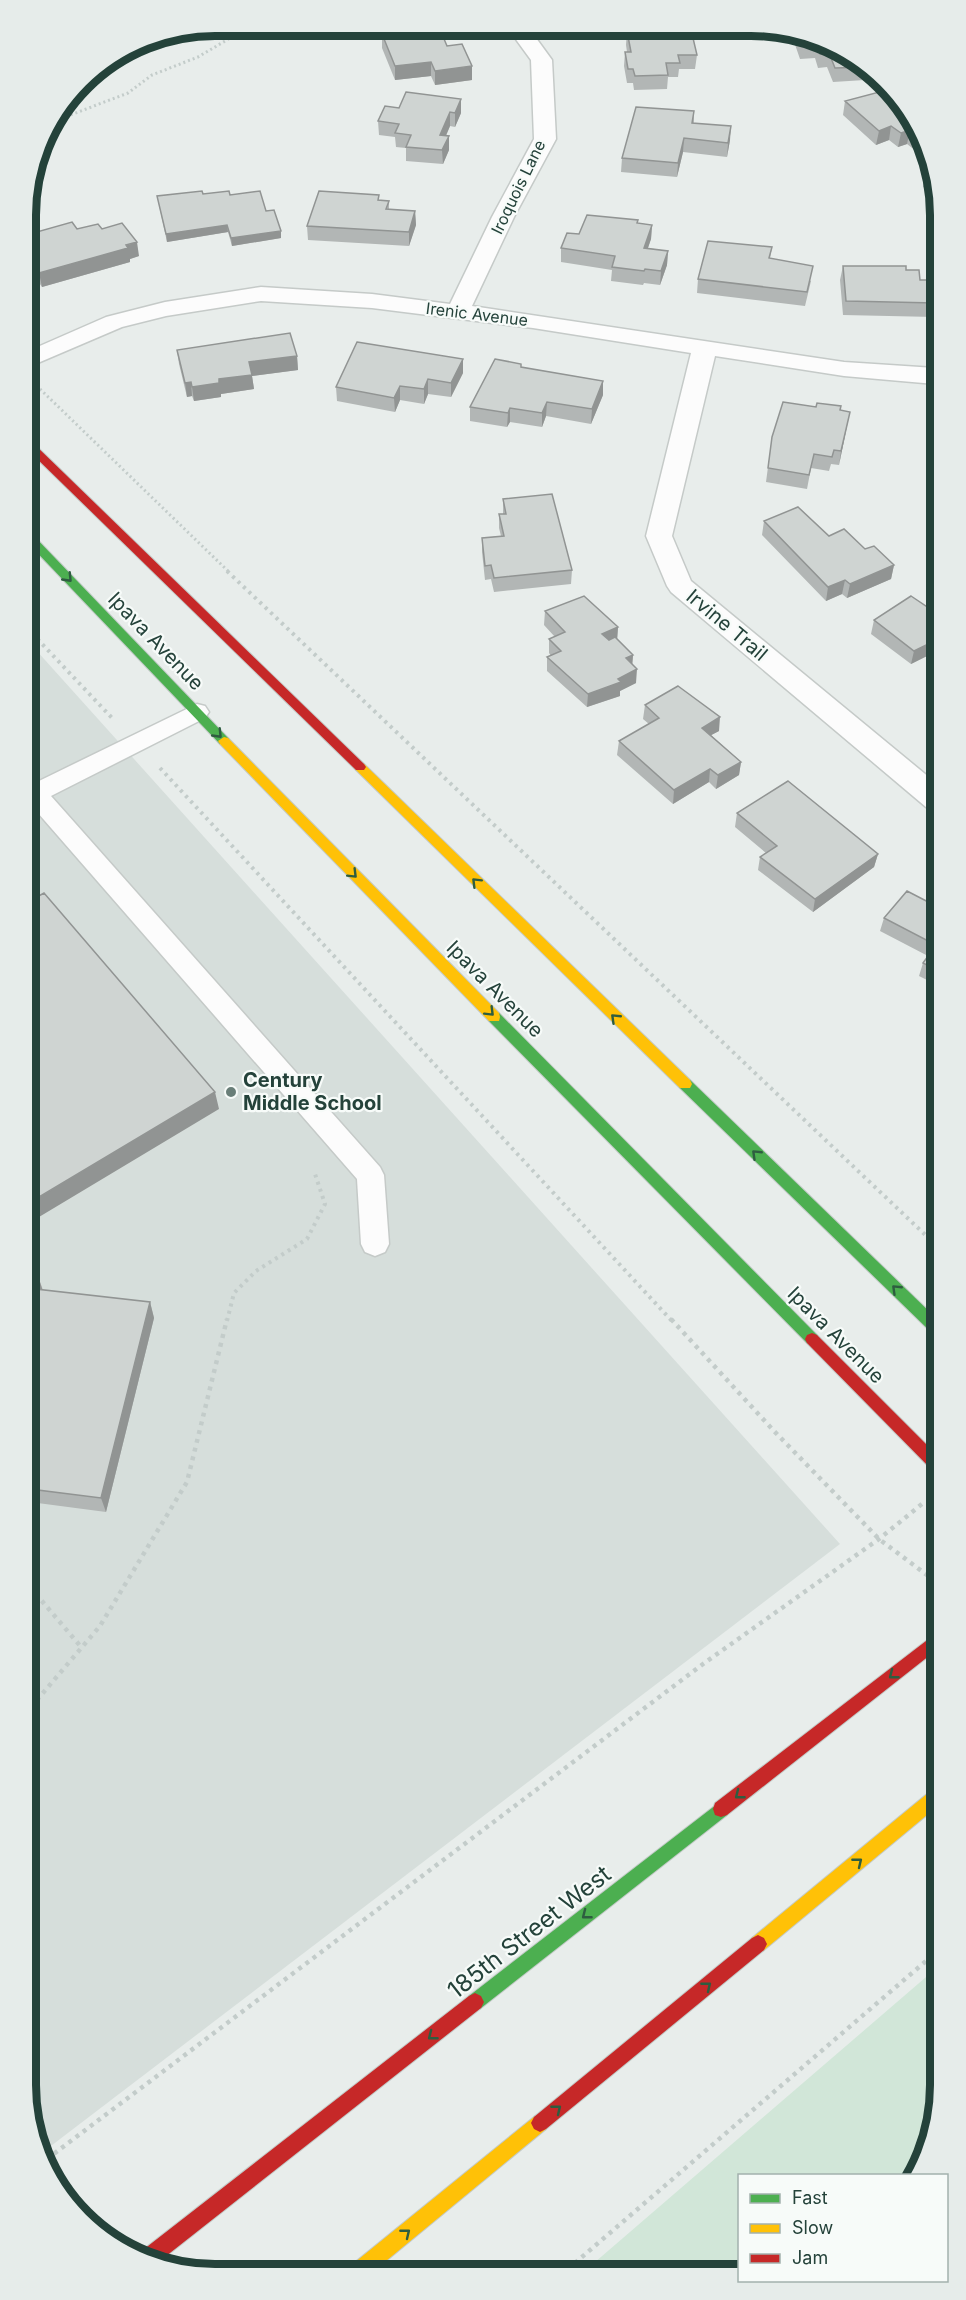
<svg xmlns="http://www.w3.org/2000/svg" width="966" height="2300" font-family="Inter,sans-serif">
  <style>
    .built { fill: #d6dedb }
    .green { fill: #d1e6d8 }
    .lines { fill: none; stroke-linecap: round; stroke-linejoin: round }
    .lane-casing { stroke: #c5cac8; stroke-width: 3 }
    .street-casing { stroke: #c5cac8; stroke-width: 3 }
    .fast-casing { stroke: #c3cbc8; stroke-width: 2 }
    .slow-casing { stroke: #c3cbc8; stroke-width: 2 }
    .jam-casing { stroke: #c3cbc8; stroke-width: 2 }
    .path-far2 { stroke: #c3ccca; stroke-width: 3; stroke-dasharray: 2 3; stroke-linecap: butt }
    .path-far1 { stroke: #c3ccca; stroke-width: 4; stroke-dasharray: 3 4.5; stroke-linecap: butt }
    .path { stroke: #c3ccca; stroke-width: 4.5; stroke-dasharray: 4 5; stroke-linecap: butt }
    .lane { fill: #fcfcfc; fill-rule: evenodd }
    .street { fill: #fcfcfc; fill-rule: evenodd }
    .fast { fill: #4caf50; fill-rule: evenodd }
    .slow { fill: #ffc107; fill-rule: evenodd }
    .jam { fill: #c62828; fill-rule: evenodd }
    .wall { fill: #b2b6b5 }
    .shaded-wall { fill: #919493 }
    .building { fill: #cfd4d2; stroke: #919493; stroke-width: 1.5 }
    .oneway { stroke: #2e5d40 }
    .poi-dot { fill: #697e78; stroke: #f7fbf9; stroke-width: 2 }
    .labels { text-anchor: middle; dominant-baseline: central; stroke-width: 4.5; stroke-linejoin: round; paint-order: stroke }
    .far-street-label { font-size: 16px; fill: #24423a; stroke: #f7fbf9 }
    .street-label { font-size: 20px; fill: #24423a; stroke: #f7fbf9 }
    .poi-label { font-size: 20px; font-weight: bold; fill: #24423a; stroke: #f7fbf9; text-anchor: start }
    .near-street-label { font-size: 24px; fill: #24423a; stroke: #f7fbf9 }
    .rim { fill: none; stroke: #24423a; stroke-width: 8 }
  </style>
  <rect width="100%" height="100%" fill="#e8edeb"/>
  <!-- built -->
  <path class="built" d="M27 640 840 1544 43 2152 32 2134Z"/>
  <!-- green -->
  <path class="green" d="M940 1965C940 2034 951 2114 916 2175L740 2176 739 2268 587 2269Z"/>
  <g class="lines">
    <defs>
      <path id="lane" d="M197 704 205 706 209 712 205 718 51 796 380 1167 384 1175 389 1244 385 1252 375 1256 365 1252 361 1244 357 1179 31 805 28 806V776L39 781Z"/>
      <path id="street" d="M507 27H528L552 60 556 139 514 217 472 306 844 362 935 368V384L844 376 715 356 672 536 691 581 936 783V810L926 807 671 592 667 586 646 536 691 353 533 328 372 308 261 301 166 316 122 327 26 368V352L106 317 165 302 261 287 372 294 450 304 492 217 534 139 531 60Z"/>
      <path id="fast" d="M27 532 31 533 228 738 230 741 228 744H220L27 542Z
        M494 1012 499 1013 817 1335 819 1339 817 1343 812 1345 807 1343 489 1021 488 1017 489 1013Z
        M685 1079 690 1080 938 1320V1336L933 1334 680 1088 678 1084 680 1080Z
        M721 1801 727 1803 729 1809 727 1815 481 2008 475 2011 469 2008 466 2002 469 1996Z"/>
      <path id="slow" d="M224 737 228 738 499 1013 500 1017 499 1021H489L220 744 218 741Z
        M360 763 364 764 690 1080 692 1084 690 1088H680L356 770 354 767Z
        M939 1787V1805L764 1950 758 1953 752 1950 749 1944 752 1938 933 1789Z
        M540 2114 546 2117 549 2123 546 2129 375 2270H352L354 2263 534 2117Z"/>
      <path id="jam" d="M27 440 31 441 364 764 366 767 364 770H356L27 449Z
        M812 1333 817 1335 938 1456V1473L933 1471 807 1343 805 1339 807 1335Z
        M939 1631V1648L727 1815 721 1817 715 1815 713 1809 715 1803Z
        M758 1935 764 1938 767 1944 764 1950 546 2129 540 2132 534 2129 531 2123 534 2117 752 1938Z
        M475 1993 481 1996 484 2002 481 2008 156 2264 138 2257 139 2253 469 1996Z"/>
    </defs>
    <!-- lane casing -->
    <use href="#lane" class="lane-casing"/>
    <!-- street casing -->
    <use href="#street" class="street-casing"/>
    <!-- fast casing -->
    <use href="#fast" class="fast-casing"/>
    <!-- slow casing -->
    <use href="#slow" class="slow-casing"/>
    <!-- jam casing -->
    <use href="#jam" class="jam-casing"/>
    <!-- path-far2 -->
    <path class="path-far2" d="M52 122 128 93 152 75 198 57 242 31 257 26
      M40 389 229 572"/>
    <!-- path-far1 -->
    <path class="path-far1" d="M227 571 937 1246
      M27 628 113 719
      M160 768 672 1321
      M227 1321 234 1293 256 1271 307 1239 325 1204 314 1171"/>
    <!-- path -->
    <path class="path" d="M671 1319 774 1431 879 1539 939 1584
      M30 1587 82 1648
      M31 1707 100 1626 187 1482 227 1319
      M47 2159 703 1664 879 1539 922 1504
      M568 2269 940 1949"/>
    <!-- lane -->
    <use href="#lane" class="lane"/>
    <!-- street -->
    <use href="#street" class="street"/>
    <!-- fast -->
    <use href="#fast" class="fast"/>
    <!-- slow -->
    <use href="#slow" class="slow"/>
    <!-- jam -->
    <use href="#jam" class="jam"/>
  </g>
  <!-- wall -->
  <path class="wall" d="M790 30 835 45 867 68 865 80 833 82 827 67 818 68 815 58 800 59Z
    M627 31 679 38 697 55 695 69H679L678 77H668L667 89 634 90 633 83H627L624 66 625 52H627L626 45Z
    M382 34 447 46 472 80 435 85 431 76 395 80 382 48Z
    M895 98 926 152 920 154 907 144 898 147 889 140 876 145 843 115 845 101Z
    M461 99V113L455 127 450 126 446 136 449 150 443 164 406 161V148L396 147 395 137 379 135 378 121 399 108Z
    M694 111V123L730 140 727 157 683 152 677 177 621 172 622 158Z
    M934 169V193L923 187 926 173Z
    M203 194 230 195 266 211 281 238 232 246 228 232 167 242 157 196Z
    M379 200 389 201V209L415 211 416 225 409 246 308 240 307 226Z
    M638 223 652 225 651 239 648 248 668 251 667 265 660 285 644 283 643 285 611 281 612 270 561 262V248L579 234Z
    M77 229H102L139 256 130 259V262L42 287 26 264V235Z
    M772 247 770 258 811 281 805 306 697 293 698 279Z
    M843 266 906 270 920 280H934L935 317 843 315 840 280Z
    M177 350 297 356 298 370 252 376 254 389 221 394V397L194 401 192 396 187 397 179 364Z
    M463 359V373L451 397 428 394 424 404 400 400 395 412 337 401 336 387Z
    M521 367 603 381V395L591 424 546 416 542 427 510 422 507 427 470 421V407Z
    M840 410 847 426 839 465 831 464 829 471 811 468 807 489 766 482 772 437Z
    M503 499 572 570 571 584 494 592 491 579 485 580 482 552V538L501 536 499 528V514H503Z
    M764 521 829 536 865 549 894 565 891 579 847 598 842 594 826 601 762 535Z
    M935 599 936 663 927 656 911 664 871 634 874 620 926 606Z
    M545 611 618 627 617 640 633 655 632 664 636 683 620 691V696L587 707 547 671V657L551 656 549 653V639L555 637 544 625Z
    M645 705 719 731 711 735 741 762 739 775 716 789 709 782 673 804 617 755 619 741 649 724 643 719Z
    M737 813 878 854 874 867 813 912 758 870 760 857 766 853 735 827Z
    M936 906 937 985 919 976 923 963 928 956 880 931 884 918Z
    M29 1278 39 1279 43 1290 150 1302 154 1318 106 1512 30 1502Z"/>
  <!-- shaded-wall -->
  <path class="shaded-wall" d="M431 62V76L395 80V66Z
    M472 66V80L435 85V71Z
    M461 99V113L455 127V113Z
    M450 112V126L440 149V135Z
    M731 126 730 140 727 157 728 143Z
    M891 126 889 140 876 145 879 131Z
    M910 130 907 144 898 147 901 133Z
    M449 136V150L443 164 442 150Z
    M684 138 683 152 677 177 678 163Z
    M922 145 926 152 920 154Z
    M415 211 416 225 409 246V232Z
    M227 225 228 232 167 242 166 234Z
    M652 225 651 239 643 262 644 248Z
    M281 231V238L232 246 231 238Z
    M137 242 139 256 130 259V262L42 287 39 273Z
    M668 251 667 265 660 285 661 271Z
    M297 356 298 370 252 376 254 389 221 394V397L194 401 192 387 249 362Z
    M463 359V373L451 397V383Z
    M428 379V394L424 404V389Z
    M603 381V395L591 424 592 409Z
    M191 382 192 396 187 397 185 383Z
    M400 386V400L395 412 394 398Z
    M547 402 546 416 542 427V413Z
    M510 408V422L507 427 508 413Z
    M850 412 847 426 839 465 841 451Z
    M894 565 891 579 847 598 850 584Z
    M845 580 842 594 826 601 828 587Z
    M618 627 617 641 602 648V634Z
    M930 643 927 656 911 664 914 651Z
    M633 655 632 669 626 658Z
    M637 669 636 683 620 691V696L587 707 588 694Z
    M720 717 719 731 700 741 702 728Z
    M741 762 739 775 716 789 718 775Z
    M710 769 709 782 673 804 674 790Z
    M878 854 874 867 813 912 815 899Z
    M215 1092 219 1109 29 1223V1203Z
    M39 1279 44 1295 36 1289Z
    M150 1302 154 1318 106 1512 101 1498Z"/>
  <!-- building -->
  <path class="building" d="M439 27 447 46 462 44 472 66 435 71 431 62 395 66 382 34Z
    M665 28H677L679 38H693L697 55H678L680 63H666L668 75 635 76 633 69H628L625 52H631L627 31Z
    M797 32 835 45 865 67 835 68 829 53 820 54 817 44 802 45Z
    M883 91 894 99 895 98 916 135 910 130 901 133 891 126 879 131 845 101Z
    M406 92 461 99 455 113 450 112 440 135 449 136 442 150 406 147 411 135 395 133 399 124 378 121 385 106 399 108Z
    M636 107 694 111 692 123 731 126 728 143 684 138 678 163 622 158Z
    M934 169V178L926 173Z
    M202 191 203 194 229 191 230 195 260 191 266 211 274 210 281 231 231 238 227 225 166 234 157 196Z
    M319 191 379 195 378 200 389 201 386 209 415 211 409 232 307 226Z
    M587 215 638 220 637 223 652 225 644 248 668 251 661 271 645 269 644 271 612 267 615 256 561 248 567 233 579 234Z
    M72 222 77 229 98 224 102 229 122 223 137 242 126 245 128 248 39 273 26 254V235Z
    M708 241 772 247 769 258 813 266 807 292 698 279Z
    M843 266H906V270H919L920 280H934L935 303 846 301Z
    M290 333 297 356 249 362 252 375 219 379V383L192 387 191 382 185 383 177 350Z
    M357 342 463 359 451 383 428 379 424 389 400 386 394 398 336 387Z
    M495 359 521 364V367L603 381 592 409 547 402 542 413 510 408 508 413 470 407Z
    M783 402 816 407 817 403 841 406 840 410 850 412 841 451 834 450 832 457 814 454 809 475 768 468 772 437Z
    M552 494 572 570 494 578 491 565 485 566 482 538 504 536 499 514H506L503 499Z
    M798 507 829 536 844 529 865 549 874 546 894 565 850 584 845 580 828 587 764 521Z
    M584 596 618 627 602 634 609 640 615 637 633 655 626 658 637 669 618 679 621 682 588 694 547 657 561 651 549 639 565 632 545 611Z
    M911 596 926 606 935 599 936 647 930 643 914 651 874 620Z
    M678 686 720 717 702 728 741 762 718 775 710 769 674 790 619 741 659 718 645 705Z
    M788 781 878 854 815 899 760 857 777 846 737 813Z
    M907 891 936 906 937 970 923 963 936 945 884 918Z
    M44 893 215 1092 29 1203 28 902Z
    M29 1278 39 1279 36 1289 150 1302 101 1498 30 1489Z"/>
  <!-- one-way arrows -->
  <defs><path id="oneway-chevron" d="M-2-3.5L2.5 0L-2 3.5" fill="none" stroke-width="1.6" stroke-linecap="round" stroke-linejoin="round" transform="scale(1.5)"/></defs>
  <g class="oneway">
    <use href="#oneway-chevron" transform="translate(68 578) rotate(46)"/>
    <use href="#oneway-chevron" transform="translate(218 734) rotate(46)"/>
    <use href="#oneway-chevron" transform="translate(353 874) rotate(45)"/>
    <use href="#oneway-chevron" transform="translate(476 882) rotate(-135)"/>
    <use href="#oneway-chevron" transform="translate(490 1012) rotate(45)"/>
    <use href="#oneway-chevron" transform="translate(615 1018) rotate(-136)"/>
    <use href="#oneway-chevron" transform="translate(756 1154) rotate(-136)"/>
    <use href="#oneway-chevron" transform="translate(896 1289) rotate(-136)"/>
    <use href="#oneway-chevron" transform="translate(893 1675) rotate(142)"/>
    <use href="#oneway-chevron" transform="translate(739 1795) rotate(142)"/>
    <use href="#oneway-chevron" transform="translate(858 1862) rotate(-39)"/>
    <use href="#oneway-chevron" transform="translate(586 1915) rotate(142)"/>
    <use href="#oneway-chevron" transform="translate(707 1986) rotate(-39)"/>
    <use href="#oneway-chevron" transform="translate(432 2036) rotate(142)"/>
    <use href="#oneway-chevron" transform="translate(557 2109) rotate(-39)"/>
    <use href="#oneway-chevron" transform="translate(406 2233) rotate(-39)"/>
  </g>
  <!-- markers -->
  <circle class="poi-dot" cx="231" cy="1092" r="6"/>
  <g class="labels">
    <!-- far-street labels -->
    <g class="far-street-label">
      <text transform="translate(518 187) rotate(-64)">Iroquois Lane</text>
      <text transform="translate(477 314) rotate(7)">Irenic Avenue</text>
    </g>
    <!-- street labels -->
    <g class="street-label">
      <text transform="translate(727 625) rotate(40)">Irvine Trail</text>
      <text transform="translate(156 641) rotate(46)">Ipava Avenue</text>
      <text transform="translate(495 989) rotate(45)">Ipava Avenue</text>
      <text transform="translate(836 1335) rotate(45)">Ipava Avenue</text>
    </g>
    <!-- poi labels -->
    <g class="poi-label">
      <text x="243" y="1080">Century<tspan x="243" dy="23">Middle School</tspan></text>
    </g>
    <!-- near-street labels -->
    <g class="near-street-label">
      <text transform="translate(529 1932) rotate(-38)">185th Street West</text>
    </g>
  </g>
  <!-- crop -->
  <path d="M0 0H966V2300H0ZM215 36H751A179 179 0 0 1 930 215V2085A179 179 0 0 1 751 2264H215A179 179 0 0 1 36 2085V215A179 179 0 0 1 215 36Z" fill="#e6ecea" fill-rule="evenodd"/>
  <path class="rim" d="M215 36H751A179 179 0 0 1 930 215V2085A179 179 0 0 1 751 2264H215A179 179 0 0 1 36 2085V215A179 179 0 0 1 215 36Z"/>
  <!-- legend -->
  <rect x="738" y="2174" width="210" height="108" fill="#f7fbf9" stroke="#a3b1ad" stroke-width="1.5"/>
  <rect x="750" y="2194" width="30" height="9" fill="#4caf50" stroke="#a3b1ad" stroke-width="1.5"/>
  <text x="792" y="2204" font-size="18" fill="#24423a">Fast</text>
  <rect x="750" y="2224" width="30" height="9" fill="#ffc107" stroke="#a3b1ad" stroke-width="1.5"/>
  <text x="792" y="2234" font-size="18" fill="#24423a">Slow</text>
  <rect x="750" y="2254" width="30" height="9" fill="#c62828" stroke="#a3b1ad" stroke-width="1.5"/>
  <text x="792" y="2264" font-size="18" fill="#24423a">Jam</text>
</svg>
